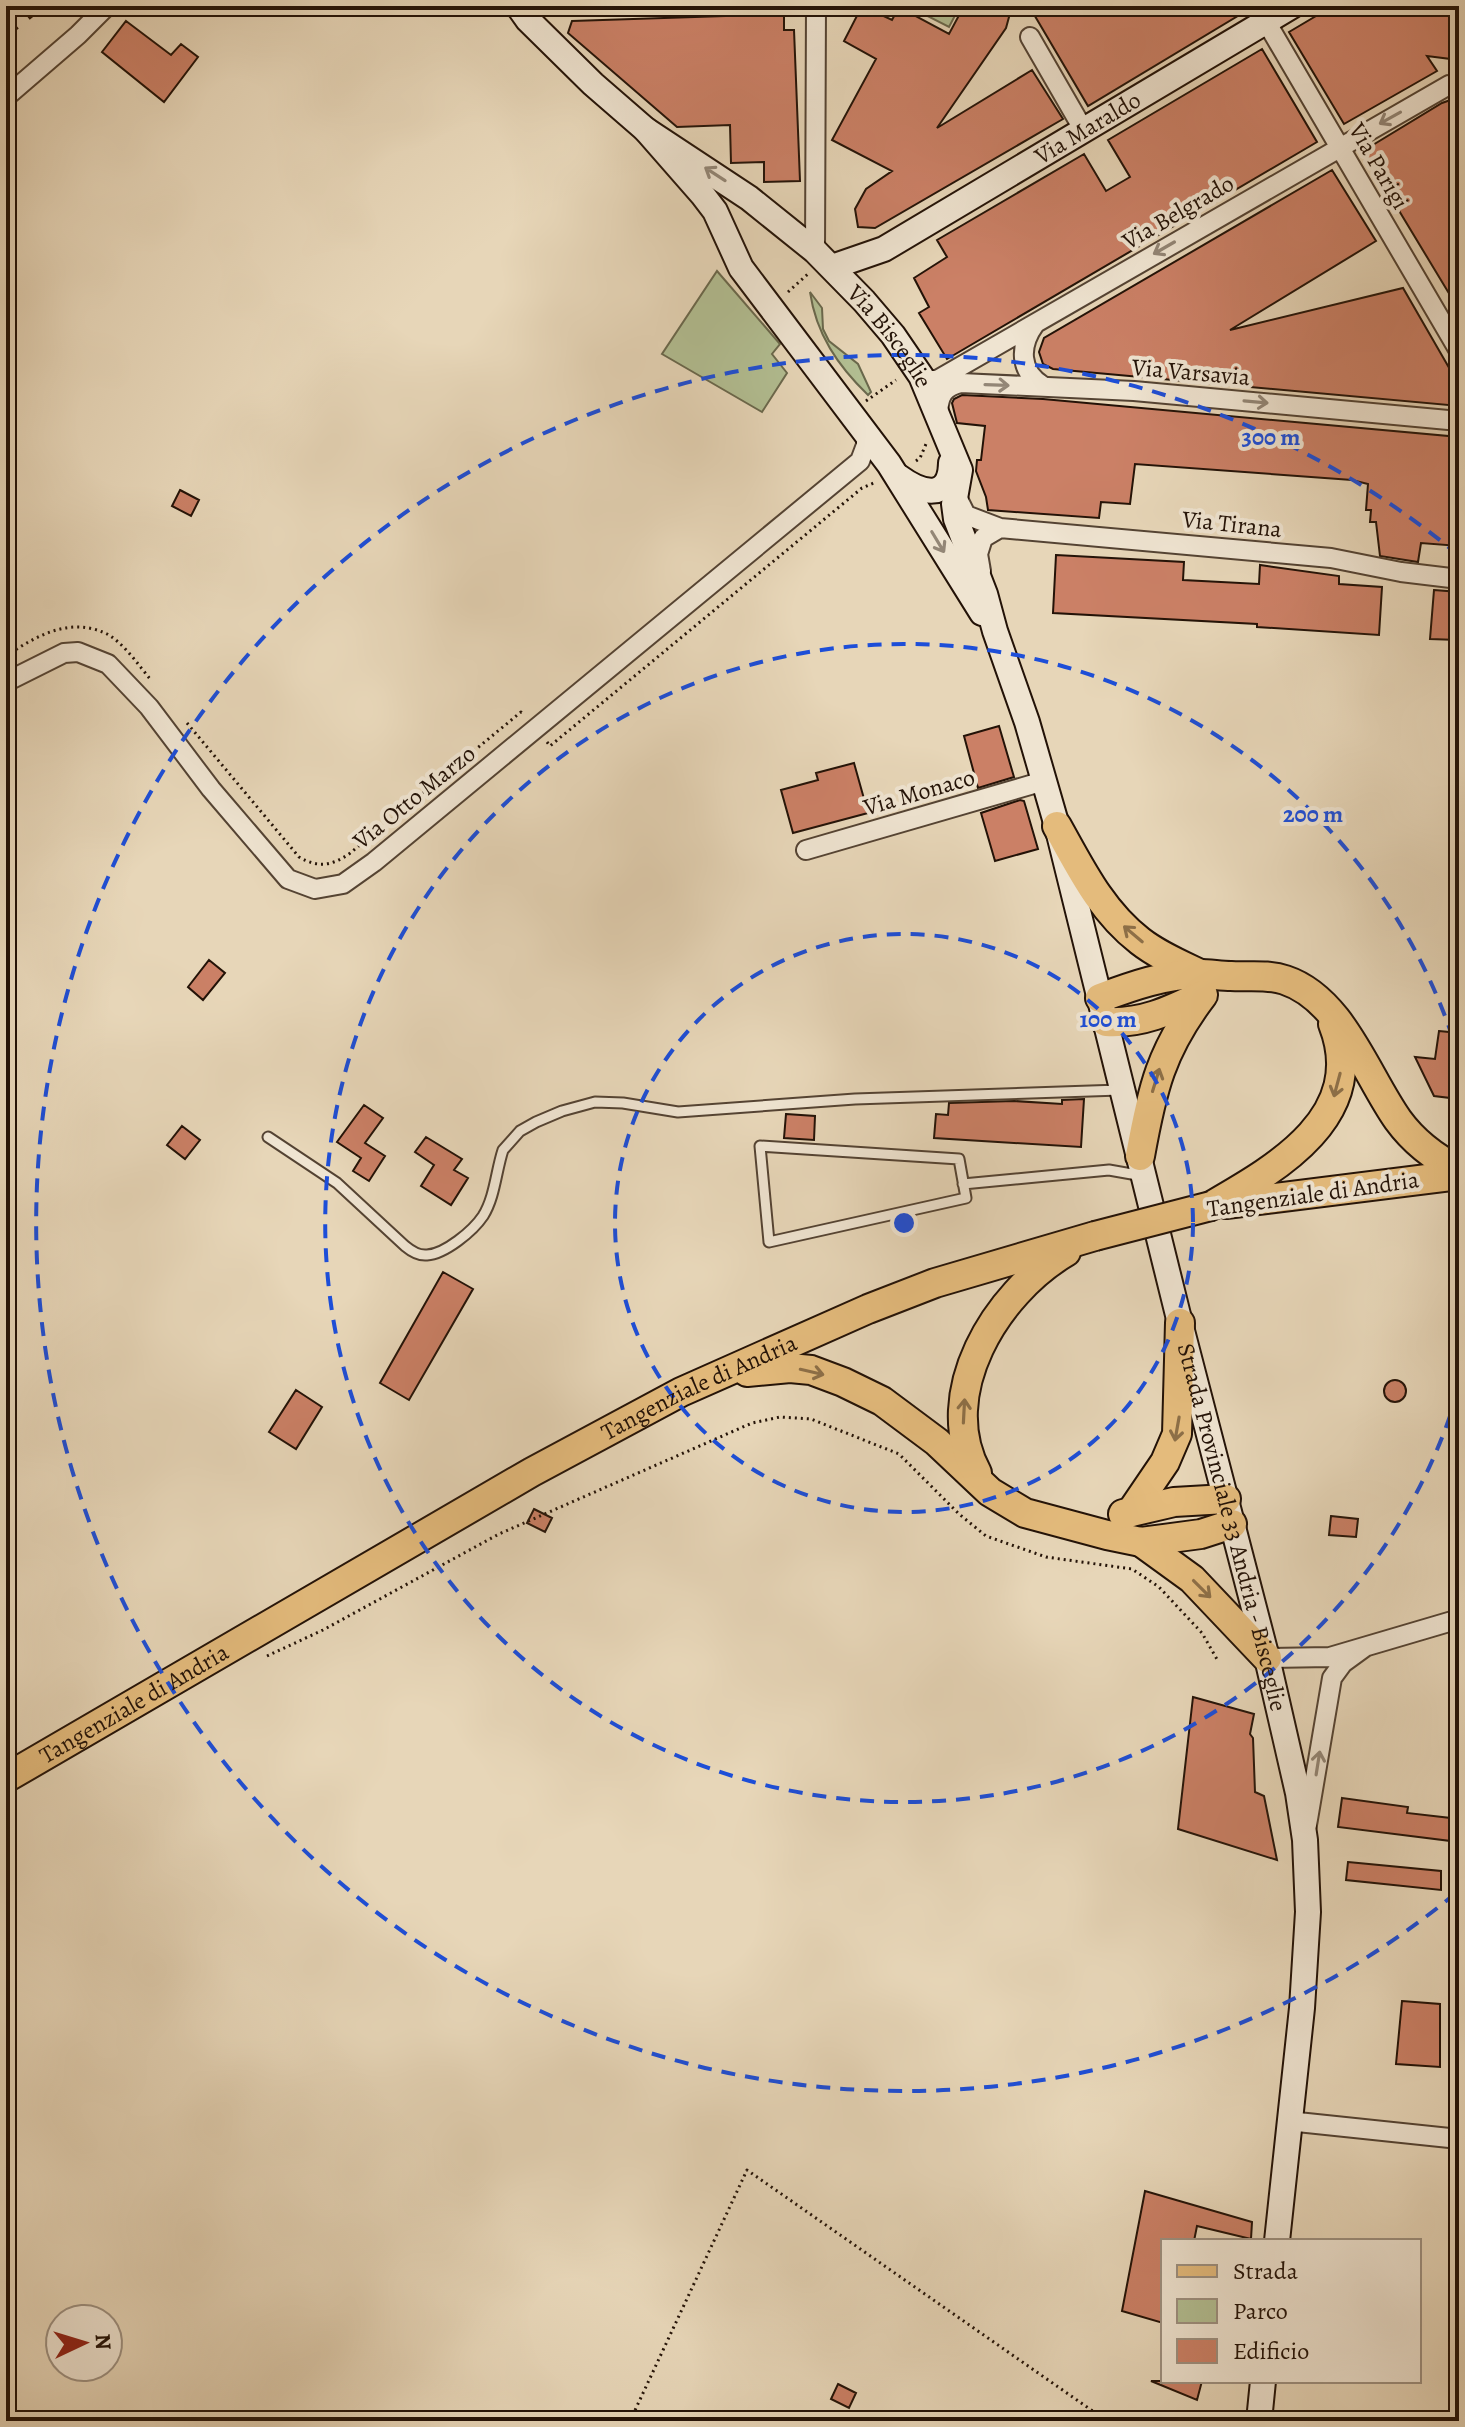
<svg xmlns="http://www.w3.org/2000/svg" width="1465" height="2427" font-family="Alegreya,serif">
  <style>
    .green { fill: #b2be92; stroke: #6a684c; stroke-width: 2 }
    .building { fill: #cb8066; stroke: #231207; stroke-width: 2 }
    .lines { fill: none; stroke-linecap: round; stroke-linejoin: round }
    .lane-casing { stroke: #544333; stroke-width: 13 }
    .street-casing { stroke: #544333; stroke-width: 22 }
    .secondary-casing { stroke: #231207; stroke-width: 28 }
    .primary-casing { stroke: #231207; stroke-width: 32 }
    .path { stroke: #231207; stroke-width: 3; stroke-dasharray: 2 4; stroke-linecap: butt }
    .lane { stroke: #efe4d1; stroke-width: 9 }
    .street { stroke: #efe4d1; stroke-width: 18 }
    .secondary { stroke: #efe4d1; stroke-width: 24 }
    .primary { stroke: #e4bb7c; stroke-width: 28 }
    .rail { stroke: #231207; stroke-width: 6; stroke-dasharray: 14 14; stroke-linecap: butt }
    .primary-bridge-casing { stroke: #231207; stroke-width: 32; stroke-linecap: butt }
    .primary-bridge { stroke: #e4bb7c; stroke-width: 28 }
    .oneway { stroke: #938676 }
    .oneway2 { stroke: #8d6f47 }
    .ring { fill: none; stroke: #1d4ed8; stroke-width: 4; stroke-dasharray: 14 10 }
    .labels { text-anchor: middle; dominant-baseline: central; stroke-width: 8; stroke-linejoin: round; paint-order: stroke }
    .street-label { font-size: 24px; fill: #231207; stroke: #efe4d1 }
    .centre { fill: #1d4ed8; stroke: #efe4d1; stroke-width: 4 }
    .ring-label { font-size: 24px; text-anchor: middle; font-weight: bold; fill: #1d4ed8; stroke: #efe4d1; stroke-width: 8; stroke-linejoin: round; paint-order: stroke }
  </style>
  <rect width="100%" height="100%" fill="#e7d6b8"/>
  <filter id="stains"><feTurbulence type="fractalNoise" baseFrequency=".0025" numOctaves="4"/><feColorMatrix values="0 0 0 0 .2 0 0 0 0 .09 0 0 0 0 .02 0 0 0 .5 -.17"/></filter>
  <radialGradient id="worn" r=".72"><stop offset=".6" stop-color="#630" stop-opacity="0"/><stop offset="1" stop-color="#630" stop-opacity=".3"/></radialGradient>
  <!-- green -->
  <path class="green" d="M908 6H960L949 27Z
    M717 271 780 344 772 354 787 373 762 412 662 354Z
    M810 292 822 308 823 329 829 341 858 364 871 392 868 395C838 366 816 334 810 292Z"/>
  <!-- building -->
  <path class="building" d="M862 6 892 20 899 7 949 34 964 6H1012L1006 28 937 128 1032 70 1063 119 875 228 858 227 855 209 866 189 892 171 832 140 876 59 844 41Z
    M1029 6H1245L1246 11 1088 106Z
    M1333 6H1459V60L1427 56 1437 71 1344 124 1289 32Z
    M784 14V30H794L800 181 764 182V162L731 163 730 125 677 127 568 33 572 21Z
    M126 21 171 55 181 44 198 57 164 102 102 52Z
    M1262 49 1317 142 947 359 919 313 929 307 914 278 947 257 937 240 1084 154 1106 191 1130 177 1108 140Z
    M1459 97V310L1363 151 1442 103Z
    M1332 170 1376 241 1230 330 1403 288 1459 385V406L1053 369 1043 364 1039 352 1044 338Z
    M962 395 1043 399 1459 437V546L1421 543 1418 562 1380 556 1376 522H1370L1371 510H1366L1368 484 1352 480 1135 464 1130 504 1101 502 1099 518 988 510 986 497 976 471 977 460H981L985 426 957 423 952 403 954 399Z
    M180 490 199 500 191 516 172 506Z
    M1056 555 1184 562 1183 580 1259 584 1260 565 1339 576V584L1382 587 1379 635 1257 627V624L1053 613Z
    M1434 590 1459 592 1458 640 1430 639Z
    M999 726 1014 777 978 788 964 736Z
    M854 763 868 813 793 833 781 790 818 780 816 773Z
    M1020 800 1024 801 1038 849 995 861 981 813Z
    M209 960 225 973 203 1000 188 987Z
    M1439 1031 1459 1033V1099L1434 1096 1415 1057 1435 1059Z
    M1084 1099 1081 1147 934 1138 936 1114 948 1115 949 1103 1014 1101 1062 1104V1100Z
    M364 1105 383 1118 365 1143 385 1156 369 1181 353 1171 361 1158 337 1142Z
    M786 1114 815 1116 814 1140 784 1138Z
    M182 1126 200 1140 185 1159 167 1145Z
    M426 1137 462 1159 454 1170 468 1178 451 1205 421 1186 434 1165 415 1152Z
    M443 1272 473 1289 409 1400 380 1383Z
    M1384 1391a11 11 0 1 1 22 0a11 11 0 1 1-22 0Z
    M296 1390 322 1407 296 1449 269 1432Z
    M534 1509 552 1518 545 1532 527 1523Z
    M1331 1516 1358 1519 1356 1537 1329 1535Z
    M1193 1697 1254 1714 1250 1734 1253 1738 1255 1792 1264 1796 1277 1860 1178 1829Z
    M1342 1798 1408 1807 1407 1813 1459 1819V1842L1338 1827Z
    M1348 1862 1441 1871V1890L1346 1880Z
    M1402 2001 1440 2004V2067L1396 2064Z
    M1145 2191 1252 2222 1251 2239 1197 2226 1194 2241H1163V2323L1122 2311Z
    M1151 2381H1202L1197 2400Z
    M838 2384 856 2393 849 2408 831 2399Z"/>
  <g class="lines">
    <defs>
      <path id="lane" d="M268 1137 337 1183 405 1246C411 1251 418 1256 427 1255 445 1254 473 1231 483 1216 495 1197 496 1171 503 1150L520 1131 536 1122 562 1111 595 1102 623 1103 678 1112 855 1099 1120 1090
        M760 1146 959 1159 966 1198 769 1242Z
        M963 1184 1109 1170 1143 1176"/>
      <path id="street" d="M1257 6 1459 351
        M1030 37 1083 129
        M6 97 78 35 107 6
        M815 251 816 6
        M1035 324C1019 346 1019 371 1043 386
        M921 376 929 380H937L1449 85H1459
        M938 413C939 396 943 387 961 383L1134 391 1459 421
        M956 495 966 515 1000 528 1331 558 1401 572 1459 579
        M981 571 978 554 983 538 1000 528
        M6 682 64 653 78 652 108 664 149 707 211 789 288 879 315 889 343 884 374 862 860 461 866 445V432
        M806 850 1044 781
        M1267 1658 1330 1657 1459 1619
        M1307 1825 1332 1678 1343 1663 1365 1647
        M1288 2121 1459 2139"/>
      <g id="secondary">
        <path d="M518 6 528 20 593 84 646 130 702 194 715 211 741 268 889 464 982 613"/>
        <path id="s1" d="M646 130 749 198 815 251 864 301 893 335 921 376 960 470 954 504 956 519 985 594 995 631 1027 722 1057 826 1180 1323 1267 1658 1298 1793 1305 1840 1308 1912 1302 2008 1277 2241"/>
        <path id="s2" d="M832 267 884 249 1292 6"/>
        <path d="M899 477C921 493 950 502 951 463"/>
        <path d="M1259 2421 1263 2381"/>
      </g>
      <g id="primary">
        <path d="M1057 826C1080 867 1101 911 1140 941 1158 955 1179 964 1200 974"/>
        <path d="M1100 998C1132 986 1166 974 1200 974 1210 974 1221 976 1231 976 1249 977 1268 974 1285 980 1342 999 1366 1075 1398 1120 1414 1142 1435 1158 1459 1170"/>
        <path d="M1106 1022C1141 1024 1169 1011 1200 996"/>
        <path d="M1140 1156C1152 1089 1161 1050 1203 995"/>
        <path d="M1226 1204 1459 1175"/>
        <path d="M1211 1206C1277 1168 1369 1116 1333 1024"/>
        <path d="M747 1372 790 1368 811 1370 843 1382 882 1401 937 1442 990 1492 1025 1513 1107 1535 1141 1542 1201 1534 1232 1524"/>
        <path d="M977 1473C934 1394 996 1293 1066 1252"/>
        <path d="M1131 1512 1165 1462 1177 1434 1180 1323"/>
        <path d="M1123 1514 1174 1502 1226 1499"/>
        <path d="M1141 1542 1192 1579 1267 1658"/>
        <path id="s3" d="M6 1778 532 1472 681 1392 868 1309 935 1283 1095 1236"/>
      </g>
    </defs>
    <!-- lane casing -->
    <use href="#lane" class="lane-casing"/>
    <!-- street casing -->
    <use href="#street" class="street-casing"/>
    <!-- secondary casing -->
    <use href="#secondary" class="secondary-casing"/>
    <!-- primary casing -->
    <use href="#primary" class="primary-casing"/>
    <!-- path -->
    <path class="path" d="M788 292 809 273
      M866 401 896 380
      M916 461 920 458 926 444
      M6 656C36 636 70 616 107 634 124 643 139 666 151 680
      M187 723 299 857C318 868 331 866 349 854L521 712 523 715
      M547 742 550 746 862 488 876 482
      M267 1656 323 1630 499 1534 752 1423 780 1417 811 1419 899 1454 959 1514 986 1536 1046 1557 1132 1569 1159 1587 1202 1633 1218 1661
      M630 2421 747 2170 1107 2421"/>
    <!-- lane -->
    <use href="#lane" class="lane"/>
    <!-- street -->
    <use href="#street" class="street"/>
    <!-- secondary -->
    <use href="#secondary" class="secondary"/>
    <!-- primary -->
    <use href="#primary" class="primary"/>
    <!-- rail -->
    <path class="rail" d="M6 35 42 6"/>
    <defs>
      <path id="primary-bridge" d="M1095 1236 1211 1206"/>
    </defs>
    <!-- primary-bridge casing -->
    <use href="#primary-bridge" class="primary-bridge-casing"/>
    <!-- primary-bridge -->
    <use href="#primary-bridge" class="primary-bridge"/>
  </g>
  <!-- one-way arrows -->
  <defs><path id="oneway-shaft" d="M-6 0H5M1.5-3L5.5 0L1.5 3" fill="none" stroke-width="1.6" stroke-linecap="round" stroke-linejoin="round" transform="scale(2)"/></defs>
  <g class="oneway">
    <use href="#oneway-shaft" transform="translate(1390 118) rotate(151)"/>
    <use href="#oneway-shaft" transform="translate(715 174) rotate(-147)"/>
    <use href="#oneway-shaft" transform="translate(1164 248) rotate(150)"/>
    <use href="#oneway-shaft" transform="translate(997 385) rotate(2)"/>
    <use href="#oneway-shaft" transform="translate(1256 402) rotate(5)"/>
    <use href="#oneway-shaft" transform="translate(938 542) rotate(59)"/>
    <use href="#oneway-shaft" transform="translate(1318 1763) rotate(-81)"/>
  </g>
  <g class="oneway2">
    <use href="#oneway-shaft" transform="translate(1133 934) rotate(-140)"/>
    <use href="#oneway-shaft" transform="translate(1156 1080) rotate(-73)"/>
    <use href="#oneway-shaft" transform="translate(1337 1085) rotate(105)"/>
    <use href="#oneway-shaft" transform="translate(812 1372) rotate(13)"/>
    <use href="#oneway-shaft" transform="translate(964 1411) rotate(-87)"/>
    <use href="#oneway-shaft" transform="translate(1177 1429) rotate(100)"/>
    <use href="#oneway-shaft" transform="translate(1202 1589) rotate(45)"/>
  </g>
  <!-- distance rings -->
  <g class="ring">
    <circle cx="904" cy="1223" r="289"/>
    <path d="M1458 1392A579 579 0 1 1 1458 1054"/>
    <path d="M1456 1893A868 868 0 1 1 1456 553"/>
  </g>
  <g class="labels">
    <!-- street labels -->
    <g class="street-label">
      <text stroke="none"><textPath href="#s2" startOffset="292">Via Maraldo</textPath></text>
      <text transform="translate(1379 166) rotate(60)">Via Parigi</text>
      <text transform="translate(1178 212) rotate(-30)">Via Belgrado</text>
      <text stroke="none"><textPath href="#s1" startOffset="322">Via Bisceglie</textPath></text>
      <text transform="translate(1191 372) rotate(5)">Via Varsavia</text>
      <text transform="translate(1232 524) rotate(6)">Via Tirana</text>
      <text transform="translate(919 792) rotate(-16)">Via Monaco</text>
      <text transform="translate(414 797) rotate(-39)">Via Otto Marzo</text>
      <text transform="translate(1313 1194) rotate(-8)">Tangenziale di Andria</text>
      <text stroke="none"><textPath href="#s3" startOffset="796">Tangenziale di Andria</textPath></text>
      <text stroke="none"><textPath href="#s1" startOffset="1570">Strada Provinciale 33 Andria - Bisceglie</textPath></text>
      <text stroke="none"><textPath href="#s3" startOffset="148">Tangenziale di Andria</textPath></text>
    </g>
  </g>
  <circle cx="904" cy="1223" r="12" class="centre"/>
  <g class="ring-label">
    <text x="1271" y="445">300 m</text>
    <text x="1313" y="822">200 m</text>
    <text x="1108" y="1027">100 m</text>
  </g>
  <!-- margin -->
  <rect width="1465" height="2427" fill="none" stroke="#e7d6b8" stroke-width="32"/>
  <rect x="8" y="8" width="1449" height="2411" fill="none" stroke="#231207" stroke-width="4"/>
  <rect x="16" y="16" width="1433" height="2395" fill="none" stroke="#231207" stroke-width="2"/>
  <!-- legend -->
  <rect x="1161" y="2239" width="260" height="144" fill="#efe4d1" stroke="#9d9080" stroke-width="2"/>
  <rect x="1177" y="2265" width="40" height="12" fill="#e4bb7c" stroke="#9d9080" stroke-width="2"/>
  <text x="1233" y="2279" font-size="24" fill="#231207">Strada</text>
  <rect x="1177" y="2299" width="40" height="24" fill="#b2be92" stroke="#9d9080" stroke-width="2"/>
  <text x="1233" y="2319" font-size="24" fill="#231207">Parco</text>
  <rect x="1177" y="2339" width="40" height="24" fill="#cb8066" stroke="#9d9080" stroke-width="2"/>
  <text x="1233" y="2359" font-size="24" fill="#231207">Edificio</text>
  <!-- north arrow -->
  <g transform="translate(84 2343) rotate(86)"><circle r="38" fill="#efe4d1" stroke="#9d9080" stroke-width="2"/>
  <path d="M0-6L14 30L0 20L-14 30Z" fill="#8f2418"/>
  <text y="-12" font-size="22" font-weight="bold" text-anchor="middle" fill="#231207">N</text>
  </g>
  <rect width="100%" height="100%" filter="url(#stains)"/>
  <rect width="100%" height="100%" fill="url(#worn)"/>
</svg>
